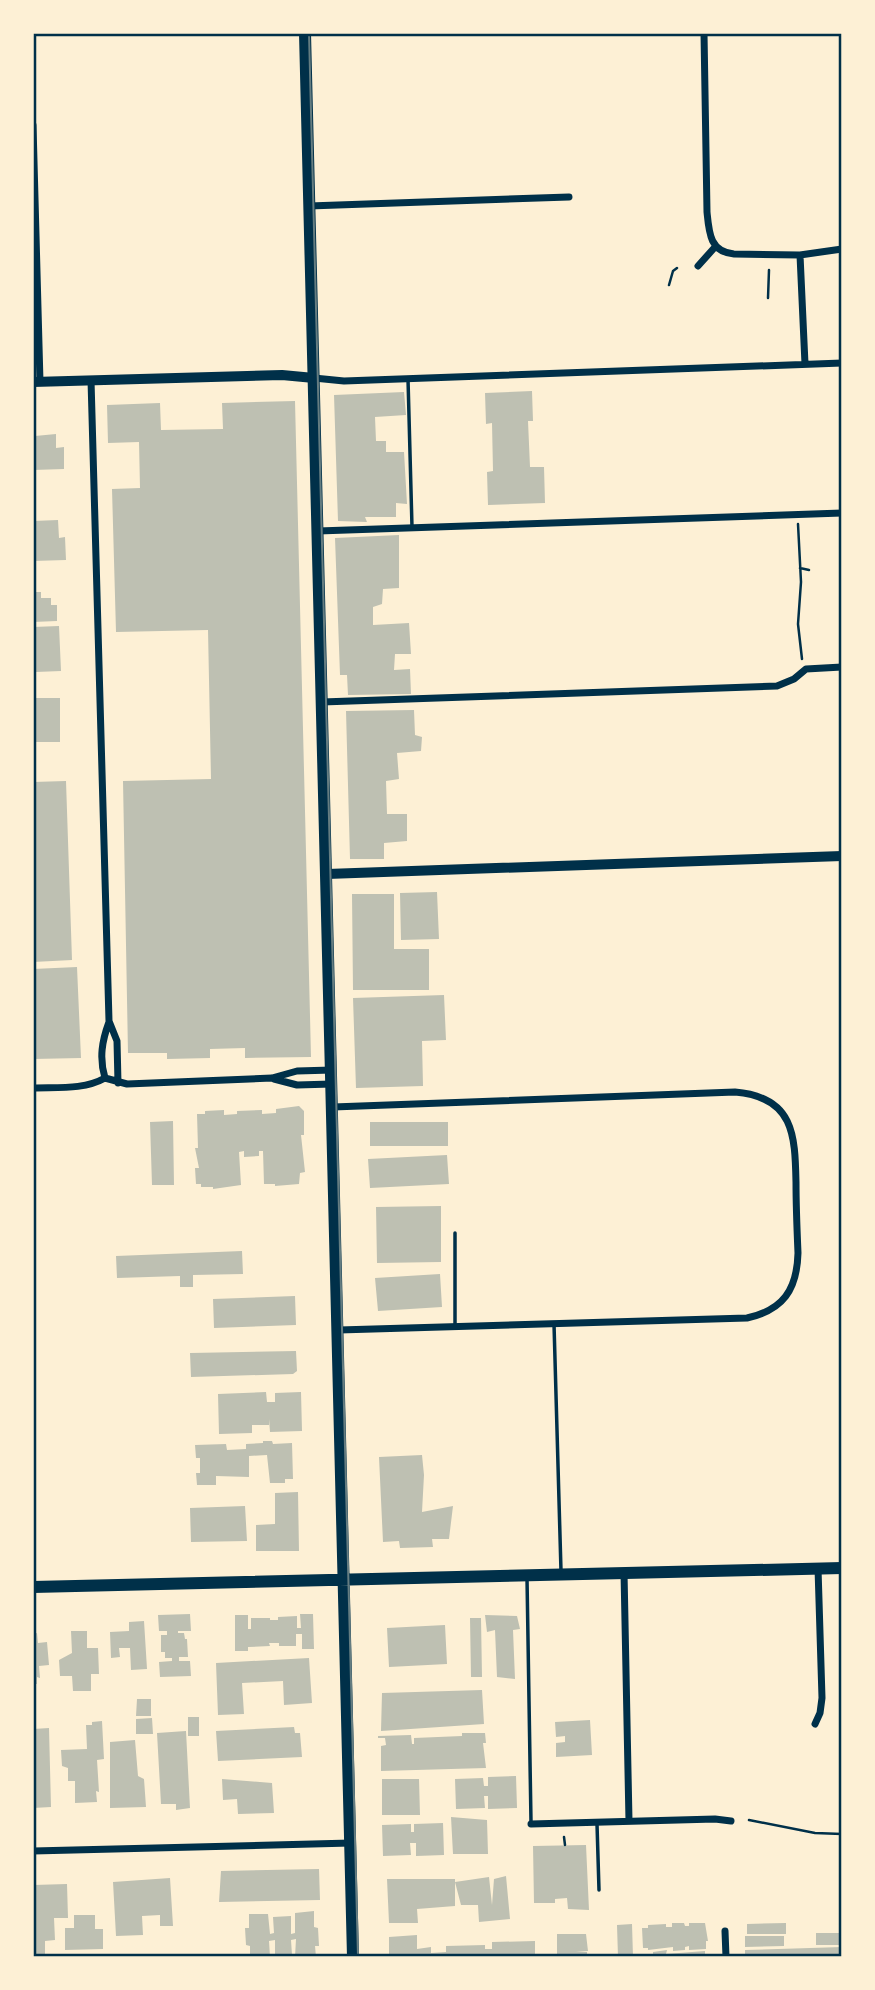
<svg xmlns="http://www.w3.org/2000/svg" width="875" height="1990" font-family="Cabin,sans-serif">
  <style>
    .building { fill: #bec0b2 }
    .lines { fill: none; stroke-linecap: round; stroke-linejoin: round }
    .path { stroke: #003049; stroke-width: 2.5 }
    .service { stroke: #003049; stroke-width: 3.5 }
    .minor { stroke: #003049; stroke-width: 7 }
    .tertiary { stroke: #003049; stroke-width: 10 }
    .primary { stroke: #003049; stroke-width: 12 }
    .tram { stroke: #657d81; stroke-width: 2 }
    .neatline { fill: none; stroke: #003049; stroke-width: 2.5 }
  </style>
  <rect width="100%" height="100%" fill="#fdf0d5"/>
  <!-- building -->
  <path class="building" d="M532 391 533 421H528L530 467H544L545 503 488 505 487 472 493 471 492 423 486 424 485 393Z
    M404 392 406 415 375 417 376 441H386V452H404L407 504 396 503V517H365L367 522 338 521 334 395Z
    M295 401 311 1057 245 1058V1048L210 1049V1058L167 1059V1053H128L123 781 211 779 208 630 116 632 112 489 140 488 139 442 108 443 107 405 160 403 161 430 223 429 222 403Z
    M56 434V448L64 447V469L33 470 35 436Z
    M58 520 59 538 65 537 66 560 33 561V521Z
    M399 535V588L383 589 382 604 373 607V625L409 623 411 654H395L394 670 410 669 411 694 348 695 347 675H340L335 538Z
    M33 592H41V598H51V605H57V621L33 622Z
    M59 626 61 671 36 672V664L33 665V627Z
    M33 698H60V742H33Z
    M414 710 415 735 422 737 421 751 397 753 399 779 386 781 387 814H407V841L384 843V859H350L346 711Z
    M66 781 72 960 33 962V782Z
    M437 892 439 939 401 940 400 893Z
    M352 894H394V949H429V990H353Z
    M77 967 81 1058 33 1059V969Z
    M444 995 446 1040 422 1041 423 1086 356 1088 353 998Z
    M299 1106 304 1111V1135H301L305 1172 300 1173 299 1184 275 1186V1184H264L263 1151H259V1156L244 1157V1151L239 1152 241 1185 213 1189V1187H201V1184H196L195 1168H199L195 1148H198L197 1114H205V1111L224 1110V1115L237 1114V1111L262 1110V1114L276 1113V1109Z
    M173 1121 174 1185H152L150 1122Z
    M370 1122H448V1146H370Z
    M447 1155 449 1184 370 1188 368 1159Z
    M441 1206V1262L377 1263 376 1207Z
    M242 1251 243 1274 193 1275V1287H180V1276L117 1278 116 1256Z
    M440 1274 442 1307 378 1311 375 1278Z
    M295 1296 296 1325 214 1328 213 1299Z
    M296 1351 297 1371 293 1374 191 1377 190 1353Z
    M266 1392 267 1402H275V1393L301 1392 302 1431 270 1432 269 1419V1425H252V1433L219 1434 218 1394Z
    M263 1441H272L273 1444 292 1443 293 1479H285V1483H270L267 1455 249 1456V1477L216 1476V1485H197L196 1473H200V1458H196L195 1445 226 1444 227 1450 246 1449V1444L263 1443Z
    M422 1455 424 1475 422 1512 453 1506 449 1539H432L433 1547 400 1548 399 1541 383 1542 379 1457Z
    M298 1492 299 1551H256V1525L275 1524V1493Z
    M245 1506 247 1541 191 1542 190 1508Z
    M190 1614 191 1631H178V1633H184L185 1639H187L188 1657H179V1661H190L191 1676 160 1677 159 1662 172 1661V1658H165V1652H161V1635H167V1631H159L158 1615Z
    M300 1614H313L314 1649H302V1634H296V1646H279V1643H269L270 1646 248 1647V1651H235V1615H248V1629H251V1618H270V1620H278V1617L297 1616V1628H301Z
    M485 1615 517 1616 520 1629 513 1630 515 1679 497 1677 495 1630 487 1632Z
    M470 1618H481L482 1677H471Z
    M144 1621 147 1669 131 1670 130 1648H119L120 1657 111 1658 110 1632 129 1631V1622Z
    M445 1625 447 1664 389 1667 387 1628Z
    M71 1631H87V1648H98L99 1674H91V1691H73L72 1676H60L59 1660 72 1653Z
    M37 1633 38 1643 47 1642 49 1665 39 1666 40 1678 37 1677V1684H33V1634Z
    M309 1658 312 1703 284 1705 283 1681 242 1683 244 1714 218 1715 216 1663Z
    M482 1690 484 1724 381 1731 382 1693Z
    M137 1699H151V1716H136Z
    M188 1717H199V1736H188Z
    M152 1718 153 1734H136V1719Z
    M590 1720 592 1755 556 1757V1743L565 1742V1736L556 1737 555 1722Z
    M102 1721 104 1759 97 1760 99 1792 96 1791 97 1802 75 1803V1781H68V1768L62 1766 61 1750 87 1749 86 1725H92V1722Z
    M294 1727 295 1733H300L302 1757 218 1761 216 1731Z
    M49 1728 51 1807 33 1808V1729Z
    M186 1731 190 1808 176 1810V1804H161L157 1733Z
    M462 1733H485L486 1743H483L486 1768 381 1771V1746L386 1745 385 1738H378V1736L411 1735 412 1744H414V1738L462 1736Z
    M135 1740 138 1776 144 1779 146 1807 110 1808V1742Z
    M516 1776 517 1808 488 1809V1796H484L485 1808 456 1809 455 1779 483 1778 484 1786H488V1777Z
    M222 1779 272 1783 274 1813 238 1814 237 1799 223 1800Z
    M382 1779H419L420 1815H382Z
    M451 1817 487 1820 488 1854H453Z
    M443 1823 444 1855 416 1856V1843H410L411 1855 383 1856 382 1825 411 1824V1832H414V1824Z
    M586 1845 589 1910 568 1909 567 1898 555 1899V1903H534L533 1846Z
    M319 1869 320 1900 219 1902 221 1871Z
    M506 1876 510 1919 479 1922 478 1905H461L455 1882 489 1877 492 1905 494 1879Z
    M170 1878 173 1926H160V1915L142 1916 143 1935 116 1936 113 1882Z
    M387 1879H455V1906L417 1909 418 1923H389Z
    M67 1884 68 1918H54L55 1940 45 1941V1954H33V1885Z
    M314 1911V1927L318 1928 319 1946H315L316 1957H295L296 1939 291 1940 292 1955H275V1940L269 1941 270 1957H250V1946L246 1945 245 1928H249V1914H268L270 1934 274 1933 273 1917 291 1916V1934L295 1933V1913Z
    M74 1915H95V1929H103V1949L65 1950V1928H74Z
    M672 1923H684L685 1926H689V1923H705L708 1941H706V1949L689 1950V1946L685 1947V1950L673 1951V1947L648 1950V1948H643L642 1928H648V1925L666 1924V1927H672Z
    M786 1923V1934H747V1924Z
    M632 1924 633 1957H618L617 1925Z
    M816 1933H842V1945H816Z
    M557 1934H586L588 1951 576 1952H587V1957H557Z
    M417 1935V1949L431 1947V1953L446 1952V1946L485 1945V1949H492V1942L535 1941V1957H389V1937Z
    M745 1936H784V1946L745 1947Z
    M842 1947V1957H745V1950Z
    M667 1950 666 1954 705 1951V1957H653V1952Z"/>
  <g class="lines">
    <!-- path -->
    <path class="path" d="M669 285 673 271 677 268
      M768 298 769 270
      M798 524 801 582 798 624 802 659
      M800 568 809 570
      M749 1820 815 1833 842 1834
      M564 1837 565 1845"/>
    <!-- service -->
    <path class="service" d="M408 379 412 527
      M455 1233V1325
      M554 1324 561 1571
      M527 1578 531 1822
      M597 1824 599 1890"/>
    <!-- minor -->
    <path class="minor" d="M704 33 707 212C709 233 710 252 734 254L800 255 842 249
      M33 125 40 382
      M309 206 569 197
      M800 255 805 364
      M698 266 715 247
      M314 378 344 381 842 363
      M91 380 109 1021 117 1041 118 1083
      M318 531 842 513
      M322 702 777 686 794 679 806 669 842 667
      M105 1078C99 1058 102 1041 109 1022
      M274 1079 297 1085 332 1084
      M33 1088C57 1087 84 1090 105 1078L127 1084 272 1078 297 1071 332 1070
      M333 1107 735 1092C794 1097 795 1135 796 1182 796 1206 797 1230 798 1253 797 1290 783 1310 747 1318L339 1330
      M624 1572 629 1821
      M815 1724 820 1713 822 1698 818 1568
      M531 1824 715 1819 731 1821
      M33 1851 351 1843
      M725 1931 726 1957"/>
    <!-- tertiary -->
    <path class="tertiary" d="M33 382 282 375 314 378
      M327 874 842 856"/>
    <!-- primary -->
    <path class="primary" d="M305 33 353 1957
      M33 1587 842 1568"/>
    <!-- tram -->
    <path class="tram" d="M309 33 358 1957"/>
  </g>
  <!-- border -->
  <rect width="875" height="1990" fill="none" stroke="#fdf0d5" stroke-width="70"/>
  <rect x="35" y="35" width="805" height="1920" class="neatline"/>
</svg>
